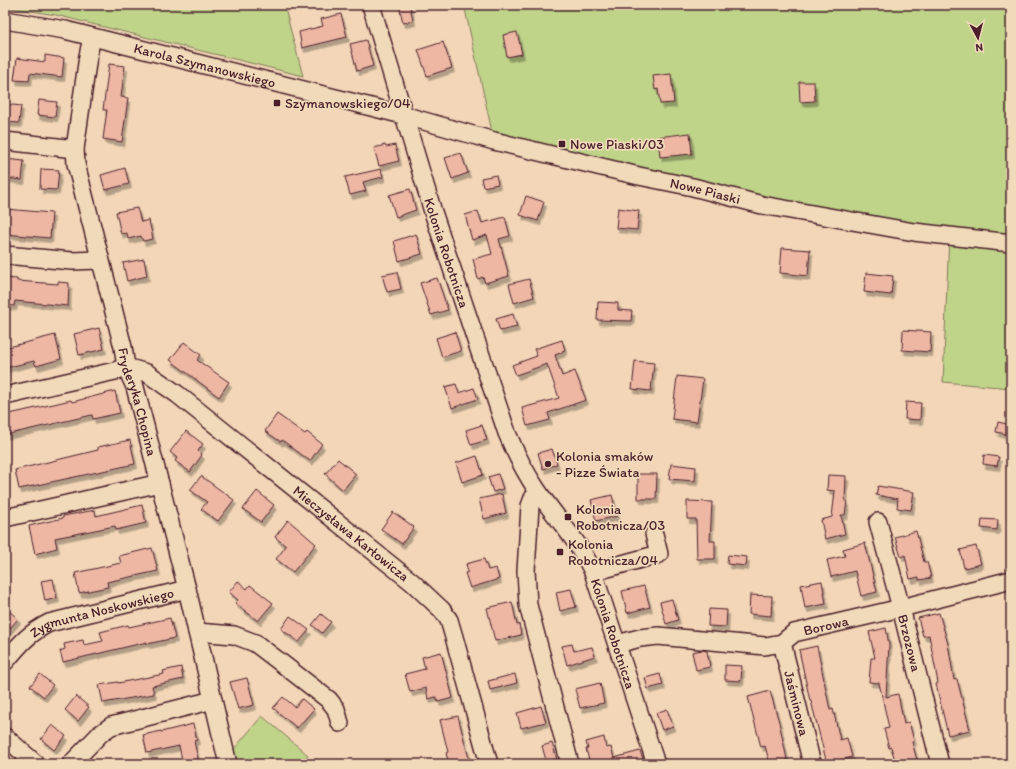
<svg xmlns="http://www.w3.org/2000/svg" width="1016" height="769" font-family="Itim,sans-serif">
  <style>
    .green { fill: #bfd389; stroke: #84795a }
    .building { fill: #edb7a4; stroke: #4a1f2b; filter: url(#shadow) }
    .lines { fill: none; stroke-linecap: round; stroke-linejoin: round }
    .minor-casing { stroke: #4a1f2b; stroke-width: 20 }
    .minor { stroke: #f0dab9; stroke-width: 17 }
    .poi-dot { fill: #4a1f2b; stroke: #f0dab9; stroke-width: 1.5 }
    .labels { text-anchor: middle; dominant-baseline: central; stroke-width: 3.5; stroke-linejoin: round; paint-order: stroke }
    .street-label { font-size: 14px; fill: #4a1f2b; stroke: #f0dab9 }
    .poi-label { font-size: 14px; fill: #4a1f2b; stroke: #f0dab9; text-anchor: start }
  </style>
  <defs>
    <filter id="shadow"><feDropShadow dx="2.5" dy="4.5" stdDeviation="0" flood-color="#0004"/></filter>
  </defs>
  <rect width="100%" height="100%" fill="#f2d6b7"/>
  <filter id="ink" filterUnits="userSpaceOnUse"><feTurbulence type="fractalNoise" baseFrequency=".025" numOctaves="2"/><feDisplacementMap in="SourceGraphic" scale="8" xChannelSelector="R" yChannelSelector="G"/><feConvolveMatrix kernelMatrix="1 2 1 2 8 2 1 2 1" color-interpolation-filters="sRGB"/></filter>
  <g filter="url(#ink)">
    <!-- green -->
    <path class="green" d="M5 5H284L303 76 84 22 56 15 5 7Z
      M464 5H1011V388L943 382 949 236 494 141Z
      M262 716 308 755 299 764H237L234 749Z"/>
    <!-- building -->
    <path class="building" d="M399 5H410L413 21 403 23Z
      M341 14 347 37 302 48 299 32 323 26 321 19Z
      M517 32 522 54 507 57 503 35Z
      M366 40 373 66 357 71 350 44Z
      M443 42 452 68 427 76 418 50Z
      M45 55 64 58 62 77 30 73 29 81 14 80 17 58 45 62Z
      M109 64 125 66 121 97 128 98 122 142 103 139 107 110H103Z
      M671 74 674 103 660 104 658 89 655 90 653 76Z
      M799 82H814L815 101 800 102Z
      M39 100 57 102 55 117 37 115Z
      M5 104 21 106 19 123 5 122Z
      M690 133 692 154 660 157 658 137Z
      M385 145 386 147 395 145 399 161 379 166 374 148Z
      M461 153 468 173 452 179 445 158Z
      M5 159 24 161 22 180 5 178Z
      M125 168 129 184 105 190 101 175Z
      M41 169 59 170 57 190 40 189Z
      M381 169 383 177 363 182 366 191 350 195 345 177Z
      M496 175 498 184 483 187 481 178Z
      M410 189 416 210 396 217 389 195Z
      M526 196 544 202 538 221 520 215Z
      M137 208 141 222 149 220 153 239 143 241 141 236 128 239 127 233 121 234 116 212Z
      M618 208 639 211 637 230 616 228Z
      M5 209 52 213 50 238 5 234Z
      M478 211 482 223 505 217 510 236 499 239 509 276 485 283 483 277 478 279 473 259 492 254 487 235 472 240 465 215Z
      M416 234 422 254 399 261 394 241Z
      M782 248 810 250 808 276 780 273Z
      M144 259 147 276 127 281 123 263Z
      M397 272 401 289 387 292 382 275Z
      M866 273 893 276 891 295 864 292Z
      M5 278 17 279V281L58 284V282L69 283 68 306 15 301 14 306 5 305Z
      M437 278 448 310 431 315 420 283Z
      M529 279 534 297 514 303 509 284Z
      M598 302 618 303V310L632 311 631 321 597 320Z
      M513 314 517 327 500 331 496 319Z
      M99 328 104 349 79 355 74 334Z
      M903 330 931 332 930 352 902 350Z
      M455 332 461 351 442 357 436 338Z
      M55 335 61 359 36 366 34 361 5 368V348Z
      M562 340 565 350 562 351 563 352 555 355 562 376 575 371 586 400 548 413 550 420 527 426 522 408 559 398 547 364 516 375 512 365 537 356 534 349Z
      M184 342 201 355 197 360 229 382 219 397 170 360Z
      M635 361 654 363 651 391 632 389Z
      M677 376 703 379 697 422 672 419Z
      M456 384 459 393 474 388 478 399 452 408 445 387Z
      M115 391 120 413 93 419 92 415 5 435V415L58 403 71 400 72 402Z
      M906 402 921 403 920 420 905 419Z
      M277 414 305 434 307 432 322 444 310 461 282 440 281 442 265 431Z
      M998 422 1011 425V435L996 432Z
      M482 425 487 440 471 445 466 430Z
      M186 431 203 444 198 451 202 455 190 472 175 461 177 458 170 452Z
      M130 440 135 464 19 489 15 470 98 450V447Z
      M552 449 557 464 543 469 538 453Z
      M984 455 999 457 997 466 983 464Z
      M477 456 483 475 462 482 456 463Z
      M338 459 356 474 343 490 325 474Z
      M671 464 696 467 695 481 669 479Z
      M498 474 503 489 493 492 488 477Z
      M638 474H657L656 499H638Z
      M828 475 846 476 845 501H847L845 515H841L845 534 825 539 821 520 832 517 835 491 827 490Z
      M201 476 234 500 218 521 201 509 207 502 190 490Z
      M878 486 914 492 911 510 897 508 898 499 876 495Z
      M257 491 274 505 261 522 243 509Z
      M502 494 506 513 484 519 479 499Z
      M612 495 617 516 596 521 591 500Z
      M687 501 712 502 710 541H715V559H697L696 519H687Z
      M142 505 146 523 116 530 115 526 55 538 57 548 35 554 29 526 63 518V516L95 510 96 516Z
      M393 512 414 527 402 544 381 529Z
      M982 519 998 520 997 530 981 528Z
      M288 520 316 544 293 572 276 559 286 546 275 537Z
      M916 531 924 562H927L931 578 919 580V577L910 579 905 555 901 557 895 537Z
      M865 543 877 592 861 596 855 571 831 577 827 560 845 556 843 549Z
      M976 546 981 564 964 568 960 550Z
      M152 548 158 571 107 582 108 587 79 593 75 573 121 563 119 556Z
      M728 555 747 557 746 566 727 564Z
      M484 559 488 570 496 568 499 579 470 588 465 573 468 572 466 564Z
      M53 579 57 598 45 601 41 581Z
      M238 581 247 589 250 585 273 603 258 621 235 603 238 600 229 592Z
      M822 581 826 604 805 608 801 585Z
      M644 586 650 607 627 613 622 591Z
      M571 589 576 607 560 611 556 592Z
      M750 595 772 596 771 616 749 614Z
      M672 599 678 620 666 624 660 602Z
      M512 602 517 625 519 624 521 635 495 641 487 608Z
      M5 607 18 619 5 634Z
      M709 609 727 610 726 627 708 626Z
      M939 613 948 644 954 680 957 679 970 730 948 735 936 684 938 683 929 635 923 636 918 618Z
      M321 614 331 622 322 633 312 625Z
      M290 616 309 630 299 642 281 629Z
      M170 618 175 638 147 644V642L63 662 60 651 65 649 64 644 83 640 84 645 103 641 100 632 128 625 129 627Z
      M886 628 889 645 886 697 898 694 904 724 909 722 914 741 912 742 918 764H896L891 747 889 748 884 729 889 728 879 683 869 682 871 658H875L869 632Z
      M572 644 574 651 592 647 595 656 567 665 562 646Z
      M817 646 830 710 833 709 840 740 847 738 852 757 827 764 811 701H810L799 650Z
      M702 650 707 651 710 667 696 670 692 652Z
      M441 652 453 698 438 702 436 697 428 699 426 688 410 692 405 674 425 669 422 657Z
      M725 665 742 666 741 681 725 680Z
      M181 667 183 679 152 686 154 694 103 703 99 685 118 682V683L164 674 163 671Z
      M40 674 53 685 44 697 30 686Z
      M515 674 517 683 490 690 488 681Z
      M660 674 663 685 648 689 645 678Z
      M247 678 254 705 238 709 230 682Z
      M600 683 604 703 580 708 575 689Z
      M770 691 779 722 788 764H770L765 746 761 747 748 697Z
      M76 696 89 707 78 721 65 710Z
      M283 697 295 707 302 699 314 709 297 728 273 708Z
      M541 706 546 722 521 728 517 713Z
      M667 709 673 726 662 730 656 713Z
      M458 716 466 748 471 764H449L446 753 448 752 440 720Z
      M193 724 197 740 194 741 199 764H183L179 746 147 753 143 735 161 731V732Z
      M52 725 66 736 54 750 41 739Z
      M604 737 606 748 611 747 614 758 640 751 645 764H590L586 749H588L586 742Z
      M552 743 558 763 547 764 542 746Z"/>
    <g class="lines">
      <defs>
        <g id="minor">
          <path id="s1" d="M371 5 433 212 507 433C516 455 526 474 539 493 557 519 580 543 593 572L656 764"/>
          <path id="s2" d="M5 20 65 30 403 115 494 141 639 176 693 187 762 205 914 232 1011 243"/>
          <path id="s3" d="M92 37 88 56 75 149 76 164 123 347 126 367 135 387 187 589 228 764"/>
          <path d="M5 141 75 149"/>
          <path d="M5 255 72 261 100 260"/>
          <path id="s4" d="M5 396 115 371 126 367 147 373 177 394 412 582 442 610 449 620 454 637 489 764"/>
          <path d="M539 493 533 498 530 506 526 571 528 605 570 764"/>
          <path d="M5 518 160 483"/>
          <path id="s5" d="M878 522 901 608 940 764"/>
          <path d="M593 572 659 554 654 534"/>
          <path d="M197 632 234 635 255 643 280 662 329 700 336 709 340 723"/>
          <path id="s6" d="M782 643 812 764"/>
          <path id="s7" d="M617 644 640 638 658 636 765 646 782 643 794 633 901 608 1011 580"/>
          <path id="s8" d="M5 662C19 645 29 633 49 623L187 589"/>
          <path d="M5 737 36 764"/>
          <path d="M71 764 100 734 111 726 213 700"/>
        </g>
      </defs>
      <!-- minor casing -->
      <use href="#minor" class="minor-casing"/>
      <!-- minor -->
      <use href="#minor" class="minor"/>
    </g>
  </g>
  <!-- markers -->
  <g class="poi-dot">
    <rect x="273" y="99" width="8" height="8" rx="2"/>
    <rect x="558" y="140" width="8" height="8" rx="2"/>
    <circle cx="548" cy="464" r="4"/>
    <rect x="564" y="513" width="8" height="8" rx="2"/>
    <rect x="556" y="548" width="8" height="8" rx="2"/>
  </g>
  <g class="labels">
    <!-- street labels -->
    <g class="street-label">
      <text stroke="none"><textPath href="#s2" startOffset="205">Karola Szymanowskiego</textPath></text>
      <text stroke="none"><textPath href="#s2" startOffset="721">Nowe Piaski</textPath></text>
      <text stroke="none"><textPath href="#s1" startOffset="259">Kolonia Robotnicza</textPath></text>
      <text stroke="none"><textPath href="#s3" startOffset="374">Fryderyka Chopina</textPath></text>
      <text stroke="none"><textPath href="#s4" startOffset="406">Mieczysława Karłowicza</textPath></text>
      <text stroke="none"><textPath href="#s8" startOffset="113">Zygmunta Noskowskiego</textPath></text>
      <text stroke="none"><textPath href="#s7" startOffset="215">Borowa</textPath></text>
      <text stroke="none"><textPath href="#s1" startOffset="678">Kolonia Robotnicza</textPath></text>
      <text stroke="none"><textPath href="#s5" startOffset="125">Brzozowa</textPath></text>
      <text stroke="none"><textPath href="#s6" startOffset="62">Jaśminowa</textPath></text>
    </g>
    <!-- poi labels -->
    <g class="poi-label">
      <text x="285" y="103">Szymanowskiego/04</text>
      <text x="570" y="144">Nowe Piaski/03</text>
      <text x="556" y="456">Kolonia smaków<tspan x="556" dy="16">- Pizze Świata</tspan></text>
      <text x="576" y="509">Kolonia<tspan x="576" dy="16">Robotnicza/03</tspan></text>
      <text x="568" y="544">Kolonia<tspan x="568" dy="16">Robotnicza/04</tspan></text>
    </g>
  </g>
  <!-- margin -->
  <rect width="1016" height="769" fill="none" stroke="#f0dab9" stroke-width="20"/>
  <rect x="10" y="10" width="996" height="749" fill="none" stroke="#4a1f2b" stroke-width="1.5" filter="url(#ink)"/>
  <!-- north arrow -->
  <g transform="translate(978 38) rotate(173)" stroke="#f0dab9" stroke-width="3" paint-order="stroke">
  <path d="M0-3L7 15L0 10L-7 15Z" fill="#4a1f2b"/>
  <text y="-6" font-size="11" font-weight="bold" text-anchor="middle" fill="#4a1f2b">N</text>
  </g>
</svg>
